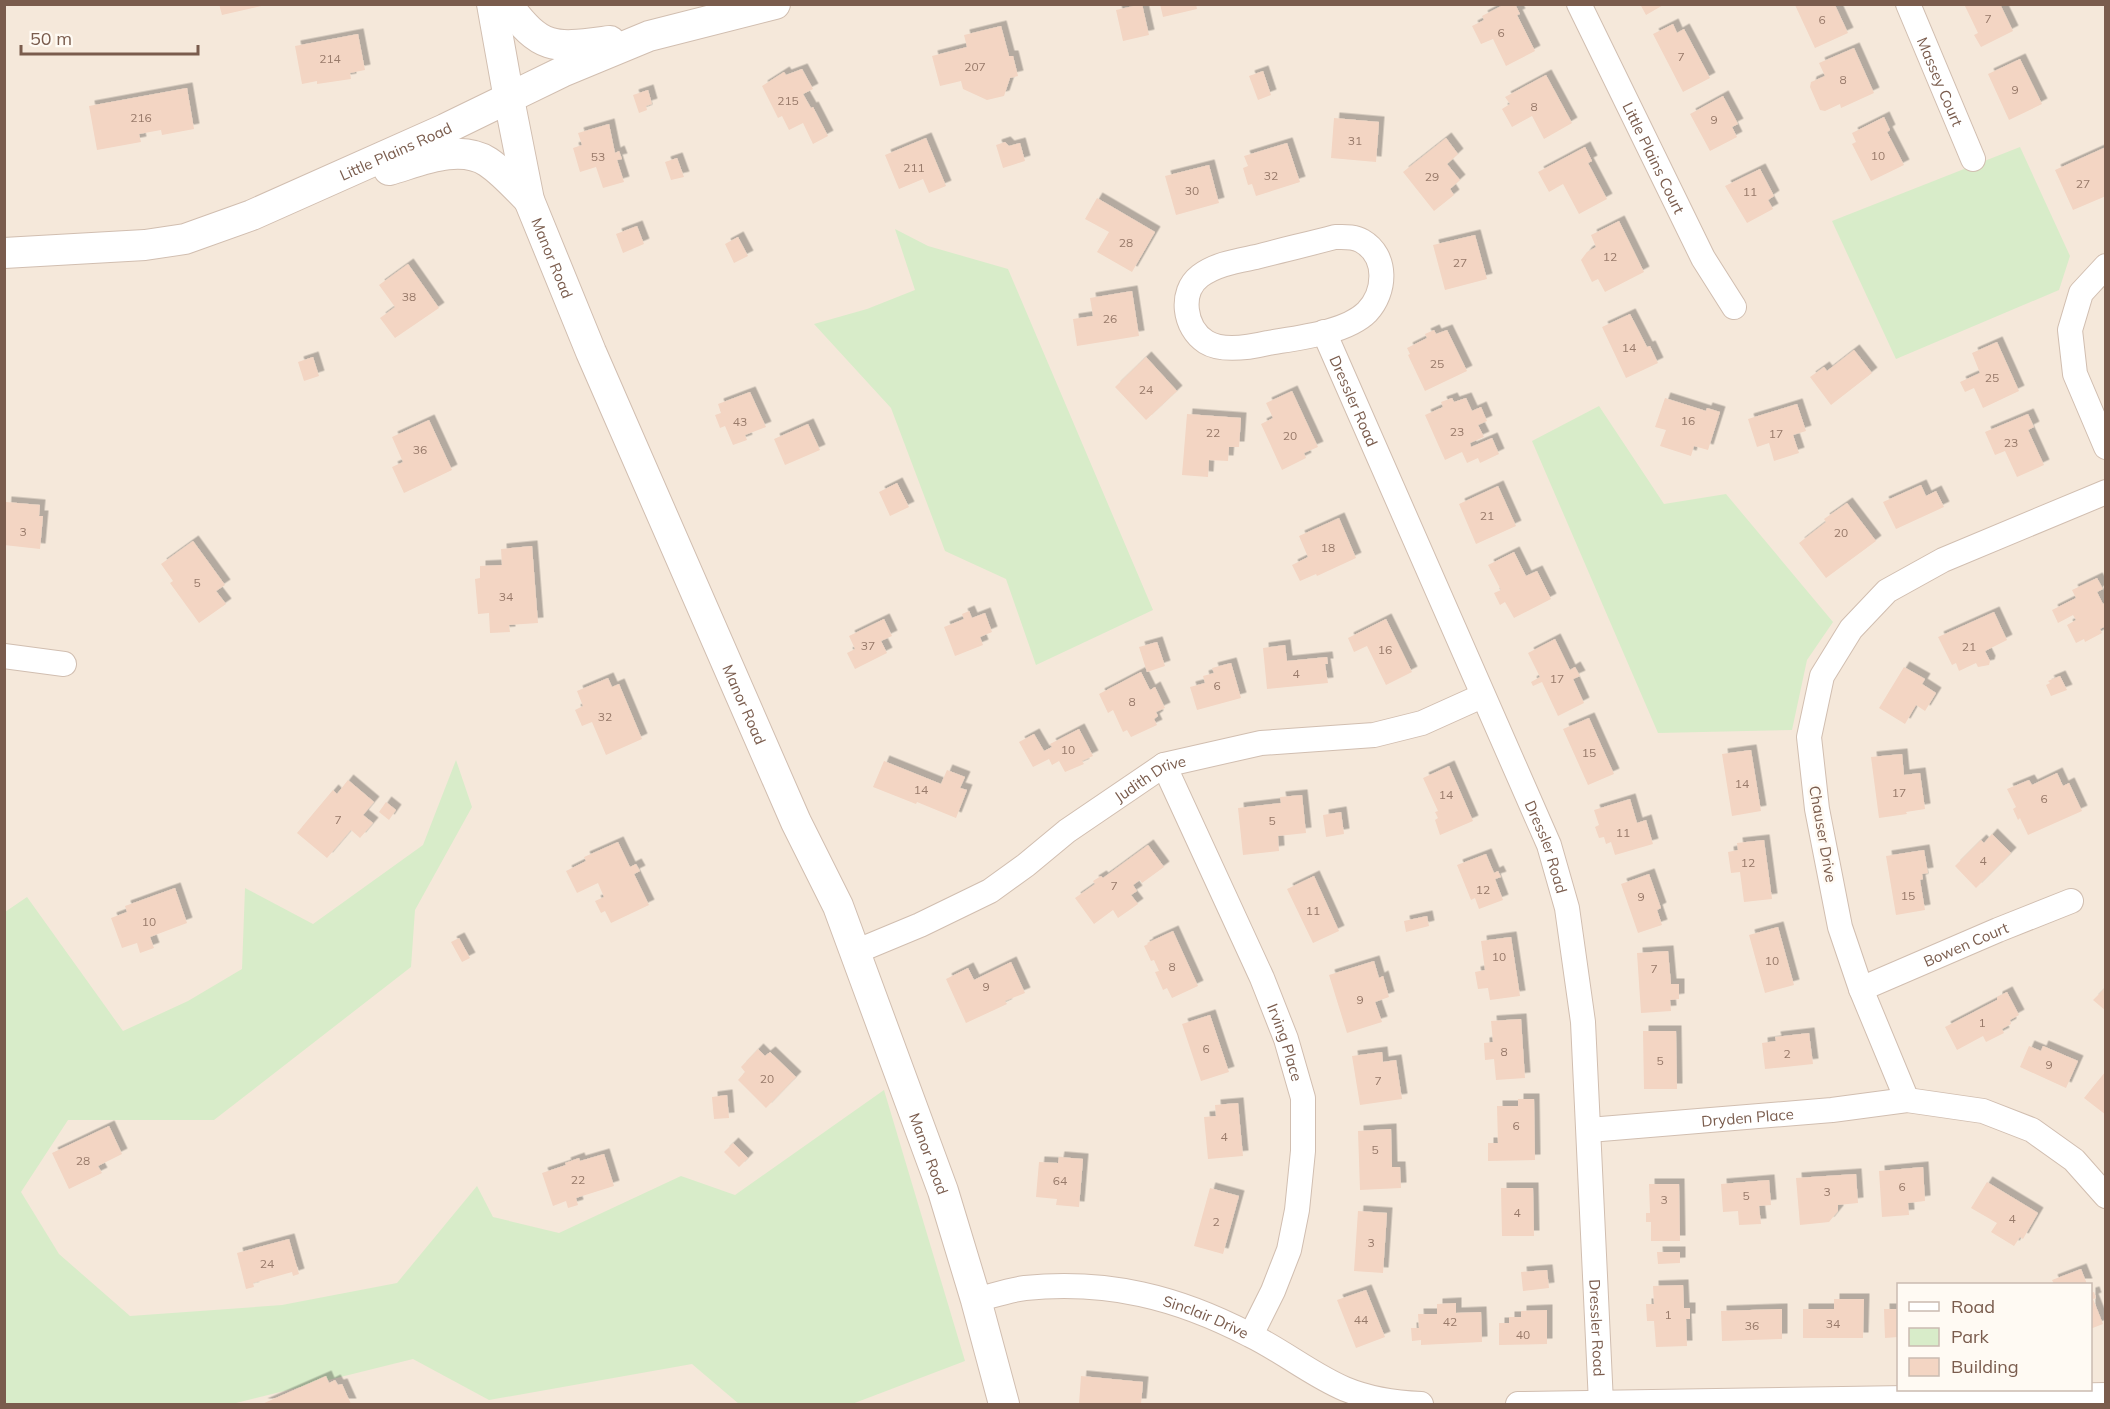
<svg xmlns="http://www.w3.org/2000/svg" width="2110" height="1409" font-family="Mulish,sans-serif">
  <style>
    .residential { fill: #f5e8da; fill-rule: evenodd }
    .green { fill: #d8ecc9 }
    .building { fill: #f3d5c3; filter: url(#shadow) }
    .lines { fill: none; stroke-linecap: round; stroke-linejoin: round }
    .minor-casing { stroke: #d1beb0; stroke-width: 26 }
    .tertiary-casing { stroke: #d1beb0; stroke-width: 32 }
    .minor { stroke: #fff; stroke-width: 24 }
    .tertiary { stroke: #fff; stroke-width: 30 }
    .labels { text-anchor: middle; dominant-baseline: central; stroke-width: 5; stroke-linejoin: round; paint-order: stroke }
    .number-label { font-size: 12px; fill: #987a6a }
    .street-label { font-size: 15px; fill: #7a5c4d; stroke: #fffaf3 }
  </style>
  <defs>
    <filter id="shadow"><feDropShadow dx="5.5" dy="-5.5" stdDeviation="0" flood-color="#0004"/></filter>
  </defs>
  <rect width="100%" height="100%" fill="#fdf6ec"/>
  <!-- residential -->
  <path class="residential" d="M5 5H2105V1404H5ZM1898 1284H2090V1390H1898Z"/>
  <!-- green -->
  <path class="green" d="M2020 147 2070 256 2059 290 1896 359 1832 221Z
    M895 229 928 246 1008 269 1153 610 1036 665 1006 579 945 551 891 408 814 324 867 309 915 290Z
    M1599 406 1664 504 1726 494 1833 622 1807 660 1792 730 1658 733 1532 441Z
    M456 760 472 807 415 910 411 967 214 1120H68L21 1192 59 1254 130 1316 282 1305 397 1283 477 1186 493 1217 559 1233 681 1176 735 1195 884 1090 965 1361 852 1404H739L692 1364 489 1400 413 1359 232 1404H5V912L27 897 123 1031 188 1001 242 969 245 888 313 924 423 845Z"/>
  <!-- building -->
  <path class="building" d="M219 4H265L266 5 222 15Z
    M1142 4 1149 35 1123 41 1116 10Z
    M1160 4H1196L1197 9 1163 17Z
    M1505 4H1515L1520 14 1517 15 1535 51 1506 66 1493 39 1481 44 1472 26 1484 20 1482 16Z
    M1640 4H1665L1646 15Z
    M1964 4H2000L2013 31 1981 47 1974 35 1978 33Z
    M1795 5H1835L1848 33 1815 48Z
    M1673 24 1677 33 1684 29 1710 78 1683 92 1653 34Z
    M1001 26 1009 56H1013L1018 76 1010 78 1004 96 987 100 963 89 961 81 940 86 932 56 967 47 964 35Z
    M358 34 365 70 350 73 351 79 317 84V81L302 84 295 46Z
    M1854 48 1874 93 1841 108 1840 104 1825 111 1820 110 1810 87 1811 82 1825 76 1819 63Z
    M2020 59 2042 104 2009 120 1988 74Z
    M802 69 813 89 803 94 811 108 813 107 828 136 813 144 803 123 789 130 782 116 778 118 762 86 784 72 786 75Z
    M1263 71 1271 95 1258 100 1249 76Z
    M1546 75 1572 123 1544 139 1532 116 1512 127 1502 109 1510 104 1505 97Z
    M187 88 194 129 162 135 161 130 139 134 141 142 97 150 89 106Z
    M648 90 652 104 646 106 647 110 639 113 633 95Z
    M1723 96 1738 124 1732 127 1737 137 1710 151 1690 114Z
    M1884 117 1890 130 1887 132 1904 165 1871 181 1852 144 1856 142 1852 133Z
    M1334 118 1379 122 1376 162 1331 158Z
    M609 124 615 153 619 151 622 159 617 160 624 182 603 188 596 167 580 172 573 148 582 145 578 133Z
    M926 138 946 186 929 193 923 179 899 189 885 155Z
    M1446 138 1458 154 1447 164 1460 180 1450 189 1454 195 1434 211 1403 172Z
    M1005 142 1009 146 1020 143 1025 161 1003 168 996 145Z
    M1287 143 1300 182 1256 196 1252 184 1248 185 1243 168 1248 166 1244 156Z
    M1585 147 1592 161 1588 163 1607 199 1579 214 1563 184 1549 192 1538 172Z
    M2106 147V196L2073 210 2055 170Z
    M677 158 684 177 671 180 665 162Z
    M1209 165 1219 203 1176 215 1165 176Z
    M1760 169 1774 196 1768 200 1773 209 1747 223 1725 186Z
    M1097 198 1155 232 1132 272 1097 252 1109 232 1085 219Z
    M1619 221 1644 272 1605 292 1598 279 1592 282 1581 260 1587 252 1596 247 1591 235Z
    M637 226 644 244 623 253 616 234Z
    M1475 235 1487 279 1445 290 1433 245Z
    M738 237 748 256 734 263 725 244Z
    M408 264 439 308 395 338 380 318 395 307 379 285Z
    M1132 291 1139 336 1077 346 1073 319 1093 316 1090 298Z
    M1630 314 1647 347 1650 346 1658 363 1626 378 1602 327Z
    M1434 330 1436 334 1447 330 1467 371 1425 391 1408 355 1410 354 1407 348 1427 338 1425 334Z
    M1997 342 2019 391 1983 408 1974 388 1965 392 1960 382 1980 373 1972 353Z
    M1854 350 1872 373 1831 405 1810 377 1824 367 1827 371Z
    M313 357 319 376 304 381 298 362Z
    M1146 357 1177 391 1146 420 1115 387Z
    M1292 391 1318 447 1304 453 1306 458 1282 470 1261 424 1273 418 1266 403Z
    M750 392 766 427 745 435 747 440 733 445 725 426 720 428 715 415 721 413 718 404Z
    M1452 398 1454 402 1466 398 1472 411 1481 407 1487 421 1478 425 1484 437 1470 443 1471 447 1492 438 1499 454 1480 463 1478 458 1467 463 1462 452 1445 460 1425 415 1443 407 1441 402Z
    M1665 398 1706 411 1707 408 1720 412 1708 450 1694 446 1691 456 1660 446 1666 430 1655 427Z
    M1797 404 1806 431 1793 435 1799 453 1774 461 1769 443 1757 447 1748 419Z
    M1187 414 1241 418 1239 447H1229L1228 461 1209 460 1208 477 1182 475Z
    M2028 414 2034 427 2028 430 2044 465 2017 477 2005 451 1995 455 1985 432Z
    M429 420 452 470 404 493 392 467 403 462 392 437Z
    M808 424 820 450 785 465 774 439Z
    M897 483 909 507 890 516 879 492Z
    M1921 485 1926 496 1936 491 1944 507 1896 529 1883 502Z
    M1498 486 1516 526 1476 544 1459 504Z
    M6 502 40 505 39 516H43L40 549 4 545Z
    M1847 503 1876 541 1826 578 1799 543 1826 522 1824 519Z
    M1339 518 1356 558 1317 576 1316 574 1300 581 1292 565 1308 557 1299 536Z
    M193 541 225 585 216 591 226 604 199 623 170 583 173 581 161 564Z
    M532 546 538 623 509 625 510 632 490 633 489 613 478 614 475 579 480 578V566L502 565 501 549Z
    M1514 552 1526 576 1537 571 1551 599 1514 618 1505 602 1500 605 1494 593 1501 590 1488 565Z
    M2097 578 2103 589 2097 592 2103 604 2106 602V630L2104 627 2100 629 2102 633 2085 642 2084 639 2076 643 2067 625 2076 620 2073 615 2058 623 2052 610 2076 598 2072 590Z
    M969 611 972 618 985 613 992 632 980 637 983 645 955 656 944 627 964 619 962 614Z
    M1994 612 2007 640 1985 651 1990 661 1989 665 1978 667 1976 663 1959 671 1956 663 1952 665 1938 637Z
    M884 619 892 636 881 641 887 653 855 669 847 653 855 649 849 636Z
    M1386 619 1412 672 1386 685 1367 646 1354 652 1348 638Z
    M1555 639 1570 670 1575 667 1580 676 1573 679 1584 703 1558 716 1542 682 1533 686 1531 682 1540 677 1528 653Z
    M1157 642 1165 666 1147 672 1139 647Z
    M1285 645 1287 661 1327 657 1328 664H1325L1328 683 1267 689 1263 648Z
    M1231 663 1241 698 1197 710 1190 687 1205 683 1203 676 1214 673 1212 668Z
    M1904 667 1925 679 1922 684 1936 693 1925 711 1916 705 1905 724 1879 708Z
    M1141 672 1150 690 1155 687 1165 708 1156 712 1158 716 1154 719 1157 725 1131 737 1127 730 1123 732 1113 710 1108 713 1099 694Z
    M2060 676 2067 690 2051 696 2046 685 2050 683 2048 681Z
    M608 678 612 687 619 684 642 739 606 755 592 722 582 726 575 710 583 706 577 691Z
    M1589 718 1614 774 1588 785 1563 729Z
    M1079 729 1093 756 1082 761 1084 764 1065 772 1059 761 1052 765 1049 759 1033 767 1019 742 1034 734 1044 751 1052 747 1050 744Z
    M1751 750 1761 811 1732 816 1722 754Z
    M1902 754 1904 775 1920 773 1925 809 1906 812 1907 814 1879 818 1871 757Z
    M884 761 941 784 947 770 965 777 960 788 967 790 956 818 917 802 916 804 873 787Z
    M1449 766 1473 821 1440 835 1435 820 1438 818 1435 812 1438 811 1423 778Z
    M2057 773 2063 786 2069 783 2082 811 2028 835 2020 818 2018 820 2013 809 2016 807 2007 789 2029 780 2032 785Z
    M348 780 374 802 363 815 373 823 360 838 351 830 327 858 297 833 333 790 337 794Z
    M1302 795 1306 833 1278 836 1279 851 1243 855 1238 808 1281 803 1280 797Z
    M1630 799 1637 823 1646 820 1653 844 1615 855 1611 842 1606 844 1604 837 1599 838 1595 827 1599 825 1594 810Z
    M386 802 396 810 389 820 379 812Z
    M1341 812 1344 834 1326 837 1323 815Z
    M1992 834 2011 853 1976 888 1955 866 1981 840 1984 843Z
    M1764 840 1772 899 1744 902 1740 872 1731 873 1728 852 1738 850 1737 843Z
    M618 842 630 867 636 864 640 871 634 874 649 905 611 923 605 911 601 913 595 901 604 897 598 883 577 893 566 871 586 861 584 857Z
    M1148 845 1164 867 1142 883 1140 880 1133 885 1137 891 1131 895 1138 904 1118 918 1113 910 1094 924 1075 898 1095 884 1093 881 1101 876 1103 878Z
    M1924 850 1928 873 1922 874 1923 879 1920 880 1925 910 1896 915 1886 856Z
    M1486 854 1494 873 1498 871 1501 877 1495 879 1503 900 1479 909 1475 898 1471 900 1457 865Z
    M1649 874 1661 908 1657 910 1662 925 1638 933 1621 884Z
    M1314 876 1339 931 1313 943 1287 889Z
    M175 888 187 923 150 937 154 948 140 953 137 943 122 948 111 918 127 912 125 906Z
    M1427 916 1429 926 1406 932 1404 921Z
    M1778 927 1794 985 1765 993 1749 935Z
    M1173 931 1198 986 1172 998 1167 988 1163 990 1155 972 1159 971 1154 960 1151 961 1144 946 1148 944 1147 943Z
    M1511 937 1520 996 1490 1000 1488 988 1478 989 1475 972 1485 970 1481 941Z
    M459 938 470 958 462 962 451 942Z
    M1668 951 1671 984H1679V999L1670 1000 1671 1011 1641 1013 1637 953Z
    M1374 961 1379 978 1383 976 1389 997 1375 1002 1382 1022 1347 1033 1329 975Z
    M1011 962 1025 993 1005 1001 1007 1004 966 1023 946 979 968 968 974 980Z
    M2106 987V1011L2093 1000Z
    M2007 992 2019 1015 2010 1020 2011 1024 2002 1029 2004 1033 1986 1042 1983 1036 1957 1050 1945 1027 1997 1000V997Z
    M1210 1015 1229 1072 1201 1081 1182 1024Z
    M1521 1019 1525 1078 1496 1080 1494 1059 1485 1060 1484 1043 1493 1042 1491 1021Z
    M1643 1031H1676L1677 1089H1644Z
    M1809 1033 1813 1064 1765 1069 1762 1043 1776 1041 1775 1037Z
    M2029 1046 2041 1051 2043 1046 2078 1061 2066 1088 2020 1067Z
    M758 1049 765 1056 770 1052 796 1077 766 1108 738 1080 745 1072 741 1067Z
    M1382 1052 1383 1062 1396 1060 1402 1099 1360 1105 1352 1056Z
    M2106 1071V1115L2084 1098Z
    M727 1095 729 1118 714 1119 712 1097Z
    M1518 1099H1534L1535 1160 1488 1161V1143H1498L1497 1106H1518Z
    M1238 1103 1243 1156 1208 1159 1204 1117 1216 1116 1215 1105Z
    M109 1126 122 1154 98 1166 102 1173 69 1189 52 1153Z
    M1391 1129 1392 1167H1400L1401 1188 1360 1190 1358 1131Z
    M733 1143 748 1158 739 1167 724 1152Z
    M604 1154 614 1186 576 1198 578 1205 568 1208 566 1201 553 1206 542 1173 566 1165 565 1163 579 1158 580 1161Z
    M1059 1157 1083 1159 1079 1207 1056 1205 1057 1199 1036 1197 1039 1162 1058 1163Z
    M1923 1167 1925 1201 1908 1203 1909 1215 1882 1217 1879 1171Z
    M1856 1174 1858 1203 1838 1205V1211L1829 1222 1800 1225 1796 1178Z
    M1769 1180 1771 1205 1759 1206 1761 1224 1739 1225 1738 1211 1723 1212 1721 1184Z
    M1987 1182 2038 1213 2023 1239 2020 1237 2014 1246 1991 1232 1997 1223 1971 1208Z
    M1649 1184H1679L1680 1241H1651V1222H1646V1213H1650Z
    M1210 1188 1239 1196 1223 1254 1194 1246Z
    M1501 1188H1533L1534 1236H1502Z
    M1358 1211 1387 1213 1383 1273 1354 1271Z
    M289 1239 299 1274 293 1276 292 1272 253 1283 254 1287 246 1289 237 1253Z
    M1657 1252H1680V1263L1658 1264Z
    M2081 1269 2087 1284H2054L2052 1280Z
    M1547 1270 1549 1288 1523 1291 1521 1272Z
    M1683 1285 1684 1308H1690V1319H1686L1687 1346 1656 1347 1654 1321H1647L1646 1304H1654L1653 1286Z
    M1366 1290 1385 1337 1356 1348 1337 1300Z
    M2094 1292 2096 1298 2093 1299 2103 1324 2090 1329V1293Z
    M1834 1299H1864L1863 1338H1803V1309H1834Z
    M1456 1303V1313L1481 1312 1482 1342 1421 1345V1340L1412 1341 1411 1328H1419L1418 1314H1437V1304Z
    M1782 1309V1339L1722 1341 1721 1311Z
    M1884 1309H1898V1337L1885 1338Z
    M1547 1310V1344L1499 1345V1323H1509V1317H1521V1311Z
    M326 1376 329 1383 335 1380 338 1385 342 1384 351 1404H262Z
    M1081 1376 1143 1382 1141 1404H1079Z"/>
  <g class="lines">
    <defs>
      <g id="minor">
        <path id="s1" d="M1579 4 1703 258 1734 307"/>
        <path id="s2" d="M1908 4 1973 159"/>
        <path d="M1335 237C1344 237 1354 236 1362 241 1388 256 1386 292 1367 312 1346 333 1297 338 1268 343 1251 347 1222 352 1206 342 1184 328 1179 292 1200 276 1216 264 1237 261 1256 257 1282 250 1309 244 1335 237Z"/>
        <path d="M2106 266 2081 293 2070 330 2075 374 2106 447"/>
        <path id="s3" d="M1324 332 1549 845 1567 908 1583 1022 1601 1403"/>
        <path d="M4 656 64 664"/>
        <path id="s4" d="M1164 765 1262 978 1286 1039 1303 1098V1151L1297 1210 1289 1250 1273 1291 1251 1335"/>
        <path id="s5" d="M855 952 920 925 990 891 1026 865 1067 831 1164 765 1261 743 1374 735 1422 723 1482 696"/>
        <path id="s6" d="M1861 989 1998 930 2071 901"/>
        <path d="M1907 1100 1861 989 1840 927 1817 809 1809 737 1822 676 1851 629 1887 591 1943 560 2106 492"/>
        <path id="s7" d="M1589 1130 1832 1110 1907 1100 1983 1111 2032 1130 2074 1160 2106 1196"/>
        <path id="s8" d="M976 1300C992 1296 1009 1290 1025 1288 1108 1280 1177 1297 1250 1335 1283 1351 1312 1375 1345 1389 1369 1399 1397 1403 1421 1404"/>
        <path d="M1518 1404 2106 1395"/>
      </g>
      <g id="tertiary">
        <path id="s9" d="M492 4 509 99 529 200 591 352 796 822 838 906 943 1191 976 1300 1004 1404"/>
        <path d="M507 4C542 52 555 48 610 41"/>
        <path d="M389 170C418 162 459 143 488 162 503 172 516 187 529 200"/>
        <path id="s10" d="M4 253 145 245 185 239 252 215 445 129 562 72 649 36 775 4"/>
      </g>
    </defs>
    <!-- minor casing -->
    <use href="#minor" class="minor-casing"/>
    <!-- tertiary casing -->
    <use href="#tertiary" class="tertiary-casing"/>
    <!-- minor -->
    <use href="#minor" class="minor"/>
    <!-- tertiary -->
    <use href="#tertiary" class="tertiary"/>
  </g>
  <g class="labels">
    <!-- number labels -->
    <g class="number-label">
      <text x="1988" y="18">7</text>
      <text x="1822" y="19">6</text>
      <text x="1501" y="32">6</text>
      <text x="1681" y="56">7</text>
      <text x="330" y="58">214</text>
      <text x="975" y="66">207</text>
      <text x="1843" y="79">8</text>
      <text x="2015" y="89">9</text>
      <text x="788" y="100">215</text>
      <text x="1534" y="106">8</text>
      <text x="141" y="117">216</text>
      <text x="1714" y="119">9</text>
      <text x="1355" y="140">31</text>
      <text x="1878" y="155">10</text>
      <text x="598" y="156">53</text>
      <text x="914" y="167">211</text>
      <text x="1271" y="175">32</text>
      <text x="1432" y="176">29</text>
      <text x="2083" y="183">27</text>
      <text x="1192" y="190">30</text>
      <text x="1750" y="191">11</text>
      <text x="1126" y="242">28</text>
      <text x="1610" y="256">12</text>
      <text x="1460" y="262">27</text>
      <text x="409" y="296">38</text>
      <text x="1110" y="318">26</text>
      <text x="1629" y="347">14</text>
      <text x="1437" y="363">25</text>
      <text x="1992" y="377">25</text>
      <text x="1146" y="389">24</text>
      <text x="1688" y="420">16</text>
      <text x="740" y="421">43</text>
      <text x="1457" y="431">23</text>
      <text x="1213" y="432">22</text>
      <text x="1776" y="433">17</text>
      <text x="1290" y="435">20</text>
      <text x="2011" y="442">23</text>
      <text x="420" y="449">36</text>
      <text x="1487" y="515">21</text>
      <text x="23" y="531">3</text>
      <text x="1841" y="532">20</text>
      <text x="1328" y="547">18</text>
      <text x="197" y="582">5</text>
      <text x="506" y="596">34</text>
      <text x="868" y="645">37</text>
      <text x="1969" y="646">21</text>
      <text x="1385" y="649">16</text>
      <text x="1296" y="673">4</text>
      <text x="1557" y="678">17</text>
      <text x="1217" y="685">6</text>
      <text x="1132" y="701">8</text>
      <text x="605" y="716">32</text>
      <text x="1068" y="749">10</text>
      <text x="1589" y="752">15</text>
      <text x="1742" y="783">14</text>
      <text x="921" y="789">14</text>
      <text x="1899" y="792">17</text>
      <text x="1446" y="794">14</text>
      <text x="2044" y="798">6</text>
      <text x="338" y="819">7</text>
      <text x="1272" y="820">5</text>
      <text x="1623" y="832">11</text>
      <text x="1983" y="860">4</text>
      <text x="1748" y="862">12</text>
      <text x="1114" y="885">7</text>
      <text x="1483" y="889">12</text>
      <text x="1908" y="895">15</text>
      <text x="1641" y="896">9</text>
      <text x="1313" y="910">11</text>
      <text x="149" y="921">10</text>
      <text x="1499" y="956">10</text>
      <text x="1772" y="960">10</text>
      <text x="1172" y="966">8</text>
      <text x="1654" y="968">7</text>
      <text x="986" y="986">9</text>
      <text x="1360" y="999">9</text>
      <text x="1982" y="1022">1</text>
      <text x="1206" y="1048">6</text>
      <text x="1504" y="1051">8</text>
      <text x="1787" y="1053">2</text>
      <text x="1660" y="1060">5</text>
      <text x="2049" y="1064">9</text>
      <text x="767" y="1078">20</text>
      <text x="1378" y="1080">7</text>
      <text x="1516" y="1125">6</text>
      <text x="1224" y="1136">4</text>
      <text x="1375" y="1149">5</text>
      <text x="83" y="1160">28</text>
      <text x="578" y="1179">22</text>
      <text x="1060" y="1180">64</text>
      <text x="1902" y="1186">6</text>
      <text x="1827" y="1191">3</text>
      <text x="1746" y="1195">5</text>
      <text x="1664" y="1199">3</text>
      <text x="1517" y="1212">4</text>
      <text x="2012" y="1218">4</text>
      <text x="1216" y="1221">2</text>
      <text x="1371" y="1242">3</text>
      <text x="267" y="1263">24</text>
      <text x="1668" y="1314">1</text>
      <text x="1361" y="1319">44</text>
      <text x="1450" y="1321">42</text>
      <text x="1833" y="1323">34</text>
      <text x="1752" y="1325">36</text>
      <text x="1523" y="1334">40</text>
    </g>
    <!-- street labels -->
    <g class="street-label">
      <text stroke="none"><textPath href="#s2" startOffset="84">Massey Court</textPath></text>
      <text stroke="none"><textPath href="#s10" startOffset="410">Little Plains Road</textPath></text>
      <text stroke="none"><textPath href="#s1" startOffset="171">Little Plains Court</textPath></text>
      <text stroke="none"><textPath href="#s9" startOffset="262">Manor Road</textPath></text>
      <text stroke="none"><textPath href="#s3" startOffset="75">Dressler Road</textPath></text>
      <text stroke="none"><textPath href="#s9" startOffset="748">Manor Road</textPath></text>
      <text stroke="none"><textPath href="#s5" startOffset="345">Judith Drive</textPath></text>
      <text transform="translate(1823 834) rotate(80)">Chauser Drive</text>
      <text stroke="none"><textPath href="#s3" startOffset="561">Dressler Road</textPath></text>
      <text stroke="none"><textPath href="#s6" startOffset="114">Bowen Court</textPath></text>
      <text stroke="none"><textPath href="#s4" startOffset="303">Irving Place</textPath></text>
      <text stroke="none"><textPath href="#s7" startOffset="159">Dryden Place</textPath></text>
      <text stroke="none"><textPath href="#s9" startOffset="1234">Manor Road</textPath></text>
      <text stroke="none"><textPath href="#s8" startOffset="236">Sinclair Drive</textPath></text>
      <text stroke="none"><textPath href="#s3" startOffset="1047">Dressler Road</textPath></text>
    </g>
  </g>
  <!-- border -->
  <rect width="2110" height="1409" fill="none" stroke="#7a5c4d" stroke-width="12"/>
  <!-- legend -->
  <rect x="1897" y="1283" width="195" height="108" fill="#fffaf3" stroke="#cabbb1" stroke-width="1.5"/>
  <rect x="1909" y="1302" width="30" height="9" fill="#ffffff" stroke="#cabbb1" stroke-width="1.5"/>
  <text x="1951" y="1313" font-size="18" fill="#7a5c4d">Road</text>
  <rect x="1909" y="1328" width="30" height="18" fill="#d8ecc9" stroke="#cabbb1" stroke-width="1.5"/>
  <text x="1951" y="1343" font-size="18" fill="#7a5c4d">Park</text>
  <rect x="1909" y="1358" width="30" height="18" fill="#f3d5c3" stroke="#cabbb1" stroke-width="1.5"/>
  <text x="1951" y="1373" font-size="18" fill="#7a5c4d">Building</text>
  <!-- scale -->
  <path d="M21 45v9h177v-9" fill="none" stroke="#7a5c4d" stroke-width="3"/>
  <text x="30" y="45" font-size="18" fill="#7a5c4d" stroke="#fffaf3" stroke-width="4.5" paint-order="stroke">50 m</text>
</svg>
